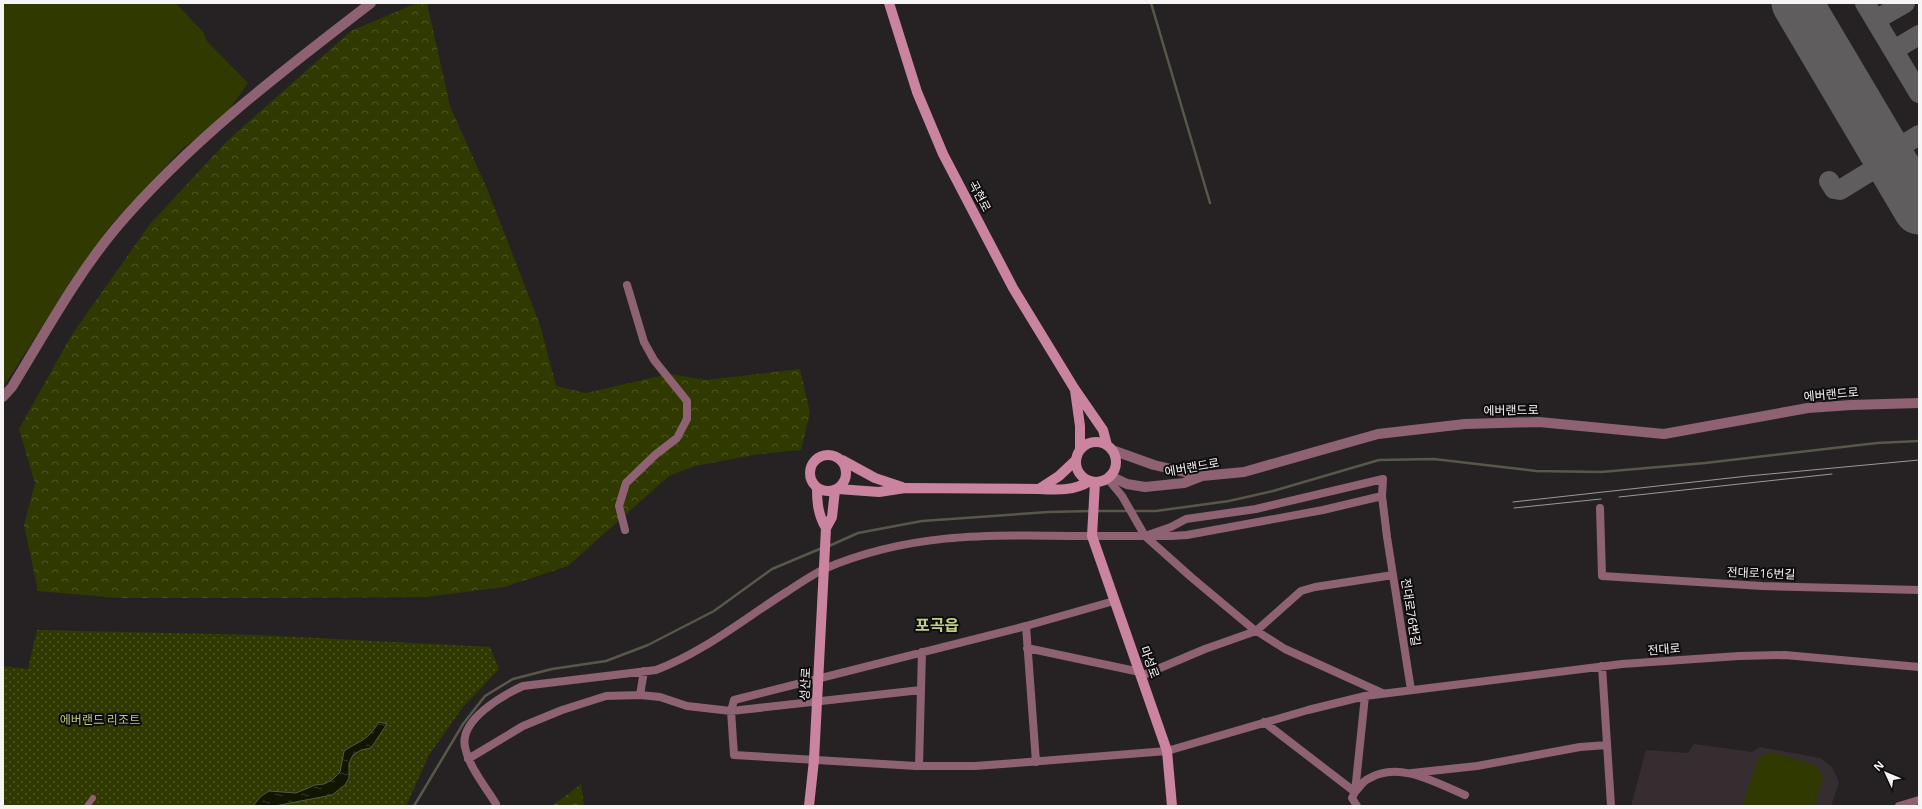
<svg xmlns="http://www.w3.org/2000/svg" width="1922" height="809" font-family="'Open Sans','Noto Sans KR',sans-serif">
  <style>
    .built { fill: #362d30 }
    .green { fill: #303900 }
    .forest { fill: url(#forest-crowns) }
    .park { fill: url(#park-dots) }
    .water { fill: url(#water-ripples); stroke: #56594a }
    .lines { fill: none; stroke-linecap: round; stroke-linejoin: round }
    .stream { stroke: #56594a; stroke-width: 2.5 }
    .taxiway { stroke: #605d5e; stroke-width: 20 }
    .runway { stroke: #605d5e; stroke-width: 51 }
    .pedestrian { stroke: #8e6273; stroke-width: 6 }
    .minor { stroke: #8e6273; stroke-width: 8 }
    .tertiary { stroke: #8e6273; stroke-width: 10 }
    .secondary { stroke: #cb84a0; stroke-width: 10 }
    .tram { stroke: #9b9899; stroke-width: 1 }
    .labels { text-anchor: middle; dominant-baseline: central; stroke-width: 4; stroke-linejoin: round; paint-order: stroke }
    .street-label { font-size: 12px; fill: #f6f4f5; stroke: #0e0c0d }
    .park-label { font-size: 12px; fill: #b7c877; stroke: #0e0c0d }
    .district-label { font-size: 16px; font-weight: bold; fill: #c0d085; stroke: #0e0c0d }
  </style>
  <defs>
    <pattern id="forest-crowns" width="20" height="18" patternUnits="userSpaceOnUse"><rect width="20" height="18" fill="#303900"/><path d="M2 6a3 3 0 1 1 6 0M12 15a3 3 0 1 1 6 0" fill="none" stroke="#4f5626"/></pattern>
    <pattern id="park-dots" width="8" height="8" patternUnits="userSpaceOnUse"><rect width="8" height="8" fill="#303900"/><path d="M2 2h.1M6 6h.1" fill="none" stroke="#4f5626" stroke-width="1.8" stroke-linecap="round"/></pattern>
    <pattern id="water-ripples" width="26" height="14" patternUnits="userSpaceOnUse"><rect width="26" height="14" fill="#111600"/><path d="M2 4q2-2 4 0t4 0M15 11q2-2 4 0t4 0" fill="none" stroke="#343826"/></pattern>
  </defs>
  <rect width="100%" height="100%" fill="#262223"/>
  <!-- built -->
  <path class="built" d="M1694 744 1752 752 1760 747 1820 758 1832 767 1839 782 1831 806H1631L1646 750 1688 753Z"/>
  <!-- green -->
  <path class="green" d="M3 3H176L203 32 207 41 248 83 224 117 182 149 110 226 64 292 3 388Z
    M1771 752 1814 765 1818 768 1823 778 1814 806H1742L1759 757Z"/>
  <!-- forest -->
  <path class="forest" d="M417 3H427L450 106 488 191 540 325 556 386 586 393 669 374 706 380 800 369 810 413 801 450 759 454 695 466 669 476 568 566 504 587 426 597 283 598H119L38 591 24 525 35 483 19 429 71 336 150 224 228 140 351 31Z
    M581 784 584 806H552Z"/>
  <!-- park -->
  <path class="park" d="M37 630 258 635 490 647 499 669 463 707 429 755 406 806H3V666L28 669Z"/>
  <!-- water -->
  <path class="water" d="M379 722 387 724 371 748 361 750 353 755 349 763V778L345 785 332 795 275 806H253L260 797 269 791 296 793 315 785 324 784 332 780 340 772 344 751C362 739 366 742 379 722Z"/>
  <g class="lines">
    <!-- stream -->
    <path class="stream" d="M1151 3 1210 203
      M1097 511H1128
      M1133 511H1156L1229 501 1273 491 1379 460 1434 459 1536 471 1601 472 1705 463 1877 443 1919 441
      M829 546 858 533 922 521 1048 512 1092 511
      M414 806 463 724 485 696 513 679 552 669 606 661 648 645 714 611 772 569 822 548"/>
    <!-- taxiway -->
    <path class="taxiway" d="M1865 3 1919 93
      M1877 19 1905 3
      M1894 50 1919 35
      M1898 148 1919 135
      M1829 181 1834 189 1840 190 1879 166"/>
    <!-- runway -->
    <path class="runway" d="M1797 3 1919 209"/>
    <!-- pedestrian -->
    <path class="pedestrian" d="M87 806 93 798"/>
    <!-- minor -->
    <path class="minor" d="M1107 478 1122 496 1145 536 1191 577 1252 628 1285 649 1382 693
      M1382 496 1387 537 1411 690
      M1600 508 1602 576 1762 586 1919 590
      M625 530 619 506 626 483 655 455 677 438 687 419V401L654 360 644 342 627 285
      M1026 626 734 700 731 711 734 755 916 766H975L1016 763 1167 751 1308 710 1365 696 1622 664 1739 656 1785 655 1919 667
      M1027 648 1140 672
      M1602 666 1611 806
      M1141 676 1205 649 1256 631 1301 591 1315 587 1393 575
      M640 695 644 671
      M1264 722 1355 792C1359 788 1363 781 1368 779 1399 760 1436 783 1465 795
      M468 759 523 726 562 710 606 696 640 695 660 697 687 706 731 711 921 690
      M1036 762 1026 626 1114 601
      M919 766 922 652
      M1412 773 1477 766 1580 747 1607 745
      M496 804C485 786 469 767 465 747 459 720 503 695 523 686L656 670C704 652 745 618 788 591 800 583 812 575 824 569 905 534 985 534 1071 536 1104 536 1137 536 1171 536L1187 535 1323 510 1382 496 1383 479 1256 509 1186 519 1171 527 1145 536
      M1357 806 1352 798 1355 792 1365 696
      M1899 806 1919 800"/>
    <!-- tertiary -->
    <path class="tertiary" d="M3 397 12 387C45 333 76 276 116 228 190 141 281 72 371 3
      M1112 450 1154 465 1202 476
      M1110 476 1127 484 1145 487 1184 483 1202 476 1244 472 1378 434 1465 424 1539 422 1664 434 1808 408 1851 405 1919 403"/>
    <!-- secondary -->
    <path class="secondary" d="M889 3 917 92 943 154 1013 288 1074 388 1103 430 1107 445
      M1075 390 1080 426V450
      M1076 462a20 20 0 1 1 40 0a20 20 0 1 1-40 0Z
      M810 473a18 18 0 1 1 36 0a18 18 0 1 1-36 0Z
      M842 460 875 478 902 487
      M1095 482 1092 536 1167 751 1172 806
      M817 488C817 502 818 515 826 528
      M838 489 879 492 905 488 1039 489C1057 490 1074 491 1090 481
      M1039 489 1059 476 1076 460
      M809 806 814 760 826 528 832 517 835 490"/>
    <!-- tram -->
    <path class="tram" d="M1619 497 1832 474
      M1513 502 1748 476 1919 460
      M1514 508 1601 499"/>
  </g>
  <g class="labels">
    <!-- street labels -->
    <g class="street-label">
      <text transform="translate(980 196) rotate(62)">곡현로</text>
      <text transform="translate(1831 394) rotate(-5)">에버랜드로</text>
      <text transform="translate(1511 410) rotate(-1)">에버랜드로</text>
      <text transform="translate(1192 467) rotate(-10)">에버랜드로</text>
      <text transform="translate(1761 573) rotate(2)">전대로16번길</text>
      <text transform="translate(1411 612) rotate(81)">전대로76번길</text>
      <text transform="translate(1664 649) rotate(-4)">전대로</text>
      <text transform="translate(1150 662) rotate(70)">마성로</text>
      <text transform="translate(805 684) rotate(-87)">성산로</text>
    </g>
    <!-- park labels -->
    <g class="park-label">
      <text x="100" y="719">에버랜드 리조트</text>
    </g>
    <!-- district labels -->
    <g class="district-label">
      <text x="937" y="625">포곡읍</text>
    </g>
  </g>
  <!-- border -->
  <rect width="1922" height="809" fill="none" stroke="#f6f4f5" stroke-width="8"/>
  <!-- north arrow -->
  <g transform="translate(1886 773) rotate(314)" stroke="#0e0c0d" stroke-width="3" paint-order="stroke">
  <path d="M0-3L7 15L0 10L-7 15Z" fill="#f6f4f5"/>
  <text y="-6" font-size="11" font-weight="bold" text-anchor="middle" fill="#f6f4f5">N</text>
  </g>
</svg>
